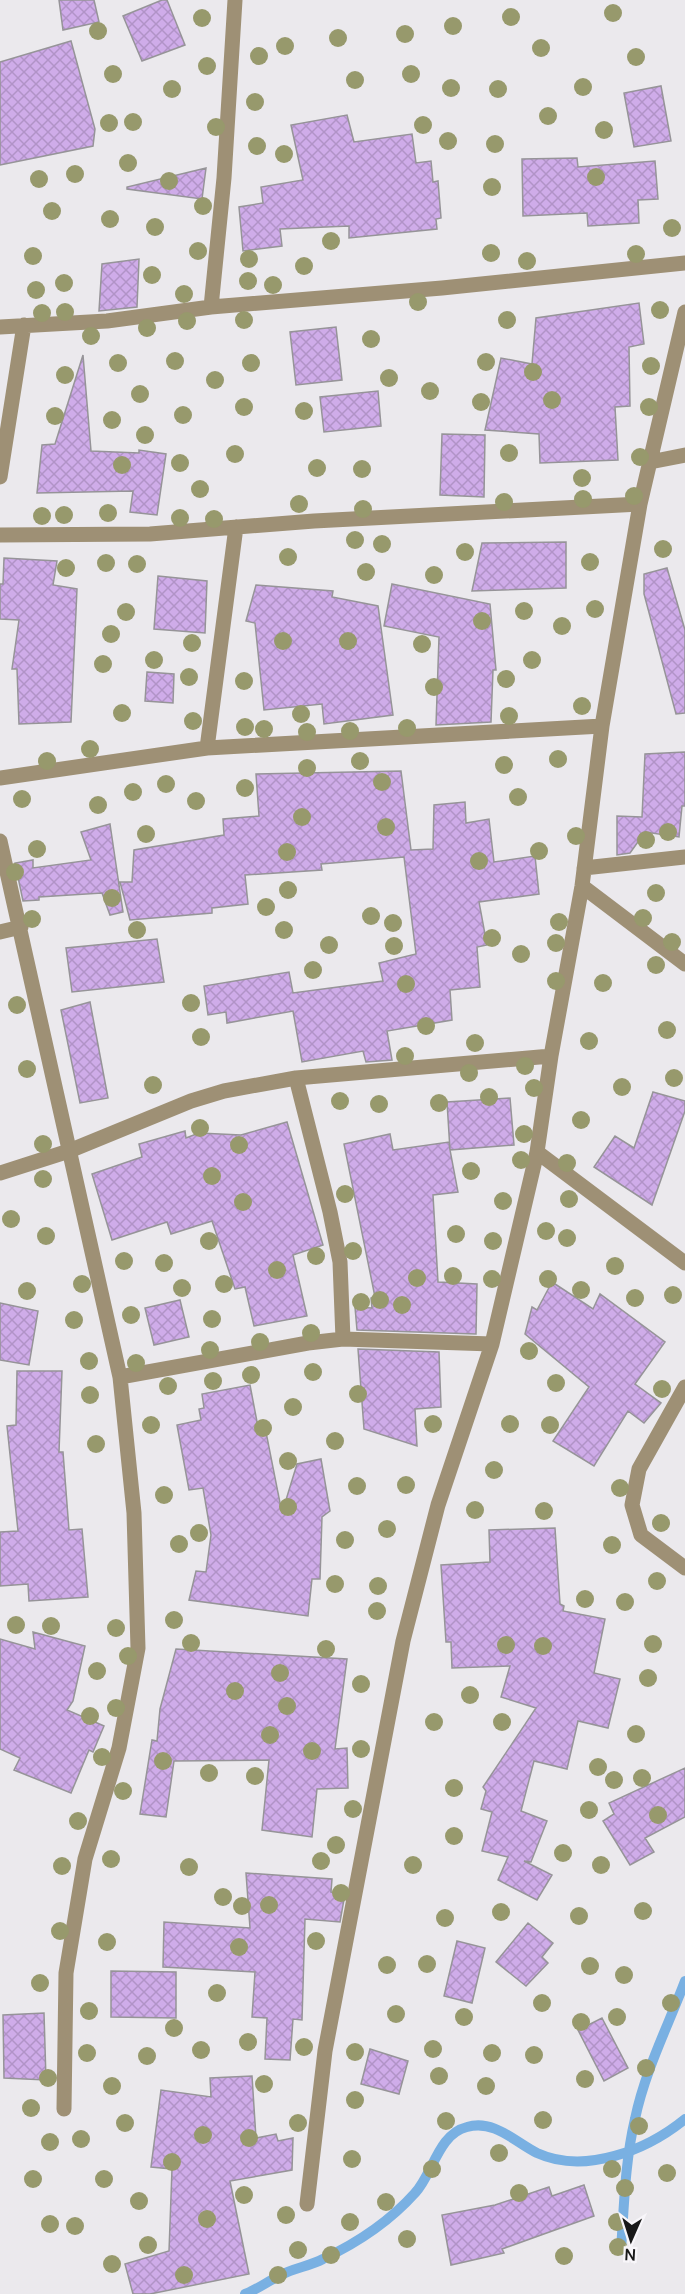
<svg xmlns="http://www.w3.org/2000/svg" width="685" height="2294" font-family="Manrope,sans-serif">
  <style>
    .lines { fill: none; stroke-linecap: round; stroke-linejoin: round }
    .stream { stroke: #79b0e2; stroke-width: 10 }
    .building { fill: url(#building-cross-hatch); stroke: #969498; stroke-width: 1.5 }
    .minor { stroke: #9e9075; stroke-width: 15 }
    .tree { fill: #97996c }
  </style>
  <defs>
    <pattern id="building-cross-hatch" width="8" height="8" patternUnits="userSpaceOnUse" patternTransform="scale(1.5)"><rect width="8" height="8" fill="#cface9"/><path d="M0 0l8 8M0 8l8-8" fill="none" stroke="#b193c7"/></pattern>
  </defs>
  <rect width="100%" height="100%" fill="#ebe9ed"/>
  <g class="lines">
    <!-- stream -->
    <path class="stream" d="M621 2250C624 2207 625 2161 635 2119 645 2071 668 2026 685 1981
      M245 2294C258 2289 268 2281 281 2275 294 2268 310 2266 323 2259 357 2243 390 2221 415 2193 433 2174 438 2134 467 2127 494 2119 515 2142 537 2153 585 2175 647 2150 685 2119"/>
  </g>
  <!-- building -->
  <path class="building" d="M59 0H94L99 22 63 30Z
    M162 0H167L185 45 142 61 123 16Z
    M71 41 95 129 93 146 0 165V62Z
    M661 86 671 141 634 147 624 93Z
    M347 115 354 142 412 134 416 163 431 161 433 182 438 181 441 218 436 219 437 229 349 238V226L280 229 282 246 243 251 239 207 263 203 261 187 303 180 291 125Z
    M577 158 578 167 655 161 658 199 638 200 639 223 588 226 587 213 523 216 522 159Z
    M206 168 202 199 127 189V187Z
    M139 259 137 307 99 311 102 264Z
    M639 303 644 344 629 347 630 406 615 407 618 460 540 463 539 434 485 430 501 358 532 364 536 318Z
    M336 327 342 380 296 385 290 332Z
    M83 355 91 451 139 453V450L166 454 157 515 130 512 133 491 37 493 42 445 55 444Z
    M378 391 381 426 324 432 320 397Z
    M442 434 485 435 484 497 440 495Z
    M566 542V588L472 591 482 543Z
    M4 558 57 561 53 585 77 589 71 722 19 724 17 669H12L19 620 0 619V584H3Z
    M667 568 685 630V713L676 714 644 594V574Z
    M158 576 207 581 205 633 154 629Z
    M392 584 490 604 496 670H493L491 722 436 725 439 637 384 626Z
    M256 585 333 591 332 597 378 606 393 715 324 724 322 704 264 710 255 623 246 621Z
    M147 672 174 674 173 703 145 701Z
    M685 752V806H682L679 837 645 832 630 853 617 855V816L642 817 645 754Z
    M401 771 411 850 433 849 434 805 465 802 466 823 489 819 494 862 535 856 539 894 479 902 487 945 477 947 480 987 450 990 452 1020 387 1031 392 1060 366 1062 363 1051 302 1062 293 1011 227 1023 226 1012 208 1015 204 986 289 972 293 993 383 981 379 963 416 954 404 857 321 864 322 870 245 875 248 904 212 908V913L130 920 120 882H132L134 850 224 835 223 819 259 816 256 774Z
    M110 824 123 912 110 915 102 893 39 897V900L23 901 15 863 33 860V868L91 860 81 832Z
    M157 939 164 982 72 992 66 948Z
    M90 1002 108 1098 80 1103 61 1010Z
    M653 1092 685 1101V1111L652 1205 594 1167 615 1136 634 1148Z
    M510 1098 514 1145 450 1150 458 1192 433 1195 438 1282 477 1284 476 1334 357 1330 355 1307 372 1308 371 1298 375 1297 344 1144 390 1134 393 1150 449 1142 450 1150 447 1102Z
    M287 1122 323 1245 293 1255 307 1316 254 1326 245 1287 235 1289 212 1221 171 1234 167 1222 112 1240 92 1174 142 1157 139 1144 185 1131 186 1138 199 1133 241 1135Z
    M552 1282 593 1309 600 1294 665 1342 635 1384 661 1403 644 1423 628 1411 594 1466 553 1441 589 1387 525 1334 532 1307 537 1310Z
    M180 1300 189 1337 154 1345 145 1308Z
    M0 1303 38 1311 29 1365 0 1360Z
    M358 1349 439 1352 441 1407 415 1409 417 1446 364 1429Z
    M17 1371H62L59 1452H63L69 1530 82 1529 88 1597 29 1601 28 1584 0 1586V1532L18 1531 7 1426 16 1425Z
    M250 1385 258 1427H265L282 1513 297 1464 321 1459 330 1511 322 1517 320 1579H312L308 1616 189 1600 196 1571 206 1572 211 1535 203 1488 189 1490 177 1425 201 1420 199 1409 204 1408 202 1394Z
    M555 1528 560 1604 564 1606 563 1611 605 1619 594 1673 620 1679 608 1728 578 1721 567 1769 534 1761 521 1811 547 1821 531 1862 524 1861 552 1875 537 1900 498 1880 508 1857 482 1851 492 1812 481 1809 486 1791 483 1787 536 1708 501 1697 510 1666 452 1668 451 1642H446L441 1565 490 1562 489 1530Z
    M33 1632 85 1646 73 1701 67 1710 104 1726 93 1752 89 1750 71 1793 14 1770 20 1758 0 1749V1639L35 1649Z
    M176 1649 347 1659 335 1749 347 1748 348 1788 317 1789 312 1837 262 1830 269 1760 174 1761 166 1817 140 1814 152 1740 157 1741 160 1709Z
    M685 1768V1817L645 1838 654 1852 630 1865 603 1821 614 1814 609 1803Z
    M246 1873 332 1879 331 1892 345 1894 340 1922 305 1919 302 2020 293 2019 290 2060 265 2059 267 2018 252 2017 255 1972 163 1967 164 1922 250 1928Z
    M528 1923 553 1943 542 1957 548 1963 526 1986 496 1962Z
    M457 1941 485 1948 472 2003 444 1996Z
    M111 1971 176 1972V2018L111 2017Z
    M44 2013 46 2080 4 2078 3 2015Z
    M602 2018 628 2068 604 2081 578 2030Z
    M370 2049 408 2061 399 2094 361 2084Z
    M252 2076 256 2138 276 2134 278 2141 293 2138 292 2170 230 2181 249 2274 150 2294H133L125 2264 169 2251 172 2169 151 2167 161 2090 211 2097 210 2078Z
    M584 2185 594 2216 502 2249 504 2253 451 2265 442 2215 495 2205 549 2187 552 2196Z"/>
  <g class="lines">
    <!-- minor -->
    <path class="minor" d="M211 307 224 178 235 0
      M0 327 107 321 211 307 442 288 685 263
      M650 462 685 455
      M0 477 24 325
      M0 535 150 534 314 521 640 504
      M207 748 236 527
      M0 778 207 748 602 726
      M0 841 120 1377 134 1513 138 1648 119 1748 85 1859 66 1973 64 2109
      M584 868 685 857
      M582 886 685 964
      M0 932 21 927
      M537 1152 685 1263
      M0 1173 69 1151 191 1101 224 1091 296 1078 551 1056
      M343 1339 492 1344
      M120 1377 308 1343 343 1339 340 1262 330 1212 296 1078
      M685 1387 639 1469 632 1505 641 1535 685 1568
      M307 2204 325 2051 403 1641 438 1505 492 1344 537 1152 551 1056 582 886 602 726 640 504 685 312"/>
  </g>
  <!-- trees -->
  <g class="tree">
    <circle cx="613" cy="13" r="9"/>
    <circle cx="511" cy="17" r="9"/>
    <circle cx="202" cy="18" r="9"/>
    <circle cx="453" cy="26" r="9"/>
    <circle cx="98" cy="31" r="9"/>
    <circle cx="405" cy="34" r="9"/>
    <circle cx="338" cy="38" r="9"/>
    <circle cx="285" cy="46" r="9"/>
    <circle cx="541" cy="48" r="9"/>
    <circle cx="259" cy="56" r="9"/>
    <circle cx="636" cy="57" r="9"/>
    <circle cx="207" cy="66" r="9"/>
    <circle cx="113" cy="74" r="9"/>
    <circle cx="411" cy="74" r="9"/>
    <circle cx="355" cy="80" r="9"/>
    <circle cx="583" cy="87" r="9"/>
    <circle cx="451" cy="88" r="9"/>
    <circle cx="172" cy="89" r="9"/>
    <circle cx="498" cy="89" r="9"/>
    <circle cx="255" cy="102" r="9"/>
    <circle cx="548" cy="116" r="9"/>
    <circle cx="133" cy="122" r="9"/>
    <circle cx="109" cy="123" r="9"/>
    <circle cx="423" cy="125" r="9"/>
    <circle cx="216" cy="127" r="9"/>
    <circle cx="604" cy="130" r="9"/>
    <circle cx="448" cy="141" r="9"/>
    <circle cx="495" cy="144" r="9"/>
    <circle cx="257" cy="146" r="9"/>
    <circle cx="284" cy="154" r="9"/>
    <circle cx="128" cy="163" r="9"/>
    <circle cx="75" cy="174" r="9"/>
    <circle cx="596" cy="177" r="9"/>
    <circle cx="39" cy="179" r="9"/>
    <circle cx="169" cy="181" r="9"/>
    <circle cx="492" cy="187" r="9"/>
    <circle cx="203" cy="206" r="9"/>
    <circle cx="52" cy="211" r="9"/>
    <circle cx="110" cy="219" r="9"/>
    <circle cx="155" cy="227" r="9"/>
    <circle cx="672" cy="228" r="9"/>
    <circle cx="331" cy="241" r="9"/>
    <circle cx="198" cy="251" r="9"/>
    <circle cx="491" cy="253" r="9"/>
    <circle cx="636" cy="254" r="9"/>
    <circle cx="33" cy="256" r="9"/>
    <circle cx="249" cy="259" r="9"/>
    <circle cx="527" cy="261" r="9"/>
    <circle cx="304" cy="266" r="9"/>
    <circle cx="152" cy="275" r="9"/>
    <circle cx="248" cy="281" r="9"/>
    <circle cx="64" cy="283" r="9"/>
    <circle cx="273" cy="285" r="9"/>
    <circle cx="36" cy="290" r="9"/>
    <circle cx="184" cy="294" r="9"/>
    <circle cx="418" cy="302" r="9"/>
    <circle cx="660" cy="310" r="9"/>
    <circle cx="65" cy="312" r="9"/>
    <circle cx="42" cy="313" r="9"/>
    <circle cx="244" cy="320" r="9"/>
    <circle cx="507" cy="320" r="9"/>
    <circle cx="187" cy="321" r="9"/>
    <circle cx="147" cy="328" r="9"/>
    <circle cx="91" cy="336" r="9"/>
    <circle cx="371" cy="339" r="9"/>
    <circle cx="175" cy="361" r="9"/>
    <circle cx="486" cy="362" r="9"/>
    <circle cx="118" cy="363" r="9"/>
    <circle cx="251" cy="363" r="9"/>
    <circle cx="651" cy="366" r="9"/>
    <circle cx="533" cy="372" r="9"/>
    <circle cx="65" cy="375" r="9"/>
    <circle cx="389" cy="378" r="9"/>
    <circle cx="215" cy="380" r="9"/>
    <circle cx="430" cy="391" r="9"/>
    <circle cx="140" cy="394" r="9"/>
    <circle cx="552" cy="400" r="9"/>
    <circle cx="481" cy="402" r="9"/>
    <circle cx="244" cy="407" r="9"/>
    <circle cx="649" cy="407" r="9"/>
    <circle cx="304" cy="411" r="9"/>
    <circle cx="183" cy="415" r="9"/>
    <circle cx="55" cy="416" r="9"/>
    <circle cx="112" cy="420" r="9"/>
    <circle cx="145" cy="435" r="9"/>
    <circle cx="509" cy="453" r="9"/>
    <circle cx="235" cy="454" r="9"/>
    <circle cx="640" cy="457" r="9"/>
    <circle cx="180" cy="463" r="9"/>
    <circle cx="122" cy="465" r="9"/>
    <circle cx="317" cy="468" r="9"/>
    <circle cx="362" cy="469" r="9"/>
    <circle cx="582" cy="478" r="9"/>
    <circle cx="200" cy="489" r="9"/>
    <circle cx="634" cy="496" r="9"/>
    <circle cx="583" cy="499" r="9"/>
    <circle cx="504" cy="502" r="9"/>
    <circle cx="299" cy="504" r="9"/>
    <circle cx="363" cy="509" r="9"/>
    <circle cx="108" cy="513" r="9"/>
    <circle cx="64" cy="515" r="9"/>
    <circle cx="42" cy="516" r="9"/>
    <circle cx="180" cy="518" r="9"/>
    <circle cx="214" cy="519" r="9"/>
    <circle cx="355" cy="540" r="9"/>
    <circle cx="382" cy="544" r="9"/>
    <circle cx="663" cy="549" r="9"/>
    <circle cx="465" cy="552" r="9"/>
    <circle cx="288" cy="557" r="9"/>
    <circle cx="590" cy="562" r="9"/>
    <circle cx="106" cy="563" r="9"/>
    <circle cx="137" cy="564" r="9"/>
    <circle cx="66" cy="568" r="9"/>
    <circle cx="366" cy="572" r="9"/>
    <circle cx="434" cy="575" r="9"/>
    <circle cx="595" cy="609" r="9"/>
    <circle cx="524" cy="611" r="9"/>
    <circle cx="126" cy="612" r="9"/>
    <circle cx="482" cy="621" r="9"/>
    <circle cx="562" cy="626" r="9"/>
    <circle cx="111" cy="634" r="9"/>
    <circle cx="283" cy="641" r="9"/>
    <circle cx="348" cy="641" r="9"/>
    <circle cx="192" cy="643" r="9"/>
    <circle cx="422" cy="644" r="9"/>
    <circle cx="154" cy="660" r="9"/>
    <circle cx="532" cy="660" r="9"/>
    <circle cx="103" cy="664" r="9"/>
    <circle cx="189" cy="677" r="9"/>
    <circle cx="506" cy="679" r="9"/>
    <circle cx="244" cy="681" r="9"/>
    <circle cx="434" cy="687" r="9"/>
    <circle cx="582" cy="706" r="9"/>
    <circle cx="122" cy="713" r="9"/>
    <circle cx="301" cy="714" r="9"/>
    <circle cx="509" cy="716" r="9"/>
    <circle cx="193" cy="721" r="9"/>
    <circle cx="245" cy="727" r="9"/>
    <circle cx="407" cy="728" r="9"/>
    <circle cx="264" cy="729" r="9"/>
    <circle cx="350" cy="731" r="9"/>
    <circle cx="307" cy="732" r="9"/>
    <circle cx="90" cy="749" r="9"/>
    <circle cx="558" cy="759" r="9"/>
    <circle cx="47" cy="761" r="9"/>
    <circle cx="360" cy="761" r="9"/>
    <circle cx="504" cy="765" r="9"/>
    <circle cx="307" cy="768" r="9"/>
    <circle cx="382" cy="782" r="9"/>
    <circle cx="166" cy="784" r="9"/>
    <circle cx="245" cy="788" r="9"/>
    <circle cx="133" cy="792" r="9"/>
    <circle cx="518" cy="797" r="9"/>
    <circle cx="22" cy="799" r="9"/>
    <circle cx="196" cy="801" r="9"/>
    <circle cx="98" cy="805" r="9"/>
    <circle cx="302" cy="817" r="9"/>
    <circle cx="386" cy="827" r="9"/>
    <circle cx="668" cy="832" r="9"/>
    <circle cx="146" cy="834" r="9"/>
    <circle cx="576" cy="836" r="9"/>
    <circle cx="646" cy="840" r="9"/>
    <circle cx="37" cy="849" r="9"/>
    <circle cx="539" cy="851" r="9"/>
    <circle cx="287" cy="852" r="9"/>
    <circle cx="479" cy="861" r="9"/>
    <circle cx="15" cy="872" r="9"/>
    <circle cx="288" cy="890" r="9"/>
    <circle cx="656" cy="893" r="9"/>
    <circle cx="112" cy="898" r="9"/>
    <circle cx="266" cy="907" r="9"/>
    <circle cx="371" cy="916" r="9"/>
    <circle cx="643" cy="918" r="9"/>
    <circle cx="32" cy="919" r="9"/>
    <circle cx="559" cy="922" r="9"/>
    <circle cx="393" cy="923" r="9"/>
    <circle cx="137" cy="930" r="9"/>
    <circle cx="284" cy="930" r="9"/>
    <circle cx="492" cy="938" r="9"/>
    <circle cx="672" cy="942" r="9"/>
    <circle cx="556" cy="943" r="9"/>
    <circle cx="329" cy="945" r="9"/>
    <circle cx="394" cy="946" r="9"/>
    <circle cx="521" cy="954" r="9"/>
    <circle cx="656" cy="965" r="9"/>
    <circle cx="313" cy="970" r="9"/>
    <circle cx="556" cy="981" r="9"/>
    <circle cx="603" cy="983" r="9"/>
    <circle cx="406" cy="984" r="9"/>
    <circle cx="191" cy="1003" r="9"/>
    <circle cx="17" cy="1005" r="9"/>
    <circle cx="426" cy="1026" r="9"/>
    <circle cx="667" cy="1030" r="9"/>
    <circle cx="201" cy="1037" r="9"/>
    <circle cx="589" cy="1041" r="9"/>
    <circle cx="475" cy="1043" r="9"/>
    <circle cx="405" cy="1056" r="9"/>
    <circle cx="525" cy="1066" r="9"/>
    <circle cx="27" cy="1069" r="9"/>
    <circle cx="469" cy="1073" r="9"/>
    <circle cx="674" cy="1078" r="9"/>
    <circle cx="153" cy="1085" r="9"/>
    <circle cx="622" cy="1087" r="9"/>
    <circle cx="534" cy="1088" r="9"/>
    <circle cx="489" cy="1097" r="9"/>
    <circle cx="340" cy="1101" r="9"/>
    <circle cx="439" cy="1103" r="9"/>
    <circle cx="379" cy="1104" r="9"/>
    <circle cx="581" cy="1120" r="9"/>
    <circle cx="200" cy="1128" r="9"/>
    <circle cx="524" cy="1134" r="9"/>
    <circle cx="43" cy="1144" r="9"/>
    <circle cx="239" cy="1145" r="9"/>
    <circle cx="521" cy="1160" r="9"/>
    <circle cx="567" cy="1163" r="9"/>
    <circle cx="471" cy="1171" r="9"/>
    <circle cx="212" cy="1176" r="9"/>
    <circle cx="43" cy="1179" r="9"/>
    <circle cx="345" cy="1194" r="9"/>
    <circle cx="569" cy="1199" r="9"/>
    <circle cx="503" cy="1201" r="9"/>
    <circle cx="243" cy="1202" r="9"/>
    <circle cx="11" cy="1219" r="9"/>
    <circle cx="546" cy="1231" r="9"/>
    <circle cx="456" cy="1234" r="9"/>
    <circle cx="46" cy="1236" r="9"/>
    <circle cx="567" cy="1238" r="9"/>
    <circle cx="209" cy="1241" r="9"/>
    <circle cx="493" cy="1241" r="9"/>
    <circle cx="353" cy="1251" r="9"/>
    <circle cx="316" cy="1256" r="9"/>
    <circle cx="124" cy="1261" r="9"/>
    <circle cx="164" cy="1263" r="9"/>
    <circle cx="615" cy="1266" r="9"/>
    <circle cx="277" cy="1270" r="9"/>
    <circle cx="453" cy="1276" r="9"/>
    <circle cx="417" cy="1278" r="9"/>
    <circle cx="492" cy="1279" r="9"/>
    <circle cx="548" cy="1279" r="9"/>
    <circle cx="82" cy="1284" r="9"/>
    <circle cx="224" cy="1284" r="9"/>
    <circle cx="182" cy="1288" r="9"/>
    <circle cx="581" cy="1290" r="9"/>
    <circle cx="27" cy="1291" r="9"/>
    <circle cx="673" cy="1295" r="9"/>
    <circle cx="635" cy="1298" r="9"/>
    <circle cx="380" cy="1300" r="9"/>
    <circle cx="361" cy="1302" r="9"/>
    <circle cx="402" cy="1305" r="9"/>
    <circle cx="131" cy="1315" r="9"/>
    <circle cx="212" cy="1319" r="9"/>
    <circle cx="74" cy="1320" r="9"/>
    <circle cx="311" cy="1333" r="9"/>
    <circle cx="260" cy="1342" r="9"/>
    <circle cx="210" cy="1350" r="9"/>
    <circle cx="529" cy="1351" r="9"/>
    <circle cx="89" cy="1361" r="9"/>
    <circle cx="136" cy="1363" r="9"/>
    <circle cx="313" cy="1372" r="9"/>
    <circle cx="251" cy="1375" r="9"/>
    <circle cx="213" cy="1381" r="9"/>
    <circle cx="556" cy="1383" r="9"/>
    <circle cx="168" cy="1386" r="9"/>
    <circle cx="662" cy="1389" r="9"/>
    <circle cx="358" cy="1394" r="9"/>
    <circle cx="90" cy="1395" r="9"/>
    <circle cx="293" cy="1407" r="9"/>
    <circle cx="433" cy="1424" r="9"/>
    <circle cx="510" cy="1424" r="9"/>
    <circle cx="151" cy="1425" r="9"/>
    <circle cx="550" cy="1425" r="9"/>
    <circle cx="263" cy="1428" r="9"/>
    <circle cx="335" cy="1441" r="9"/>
    <circle cx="96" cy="1444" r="9"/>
    <circle cx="288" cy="1461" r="9"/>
    <circle cx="494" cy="1470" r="9"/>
    <circle cx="406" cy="1485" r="9"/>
    <circle cx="357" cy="1486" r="9"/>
    <circle cx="620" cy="1488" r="9"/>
    <circle cx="164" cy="1495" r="9"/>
    <circle cx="288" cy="1507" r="9"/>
    <circle cx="475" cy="1510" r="9"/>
    <circle cx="544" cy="1511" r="9"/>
    <circle cx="661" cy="1523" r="9"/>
    <circle cx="387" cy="1529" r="9"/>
    <circle cx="199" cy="1533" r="9"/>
    <circle cx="345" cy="1540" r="9"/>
    <circle cx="179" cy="1544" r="9"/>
    <circle cx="612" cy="1545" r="9"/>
    <circle cx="657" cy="1581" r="9"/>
    <circle cx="335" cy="1584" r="9"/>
    <circle cx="378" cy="1586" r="9"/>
    <circle cx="585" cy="1599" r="9"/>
    <circle cx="625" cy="1602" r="9"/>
    <circle cx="377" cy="1611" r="9"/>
    <circle cx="174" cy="1620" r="9"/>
    <circle cx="16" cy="1625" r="9"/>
    <circle cx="51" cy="1626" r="9"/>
    <circle cx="116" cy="1628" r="9"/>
    <circle cx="191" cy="1643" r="9"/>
    <circle cx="653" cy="1644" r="9"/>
    <circle cx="506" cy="1645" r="9"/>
    <circle cx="543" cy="1646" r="9"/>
    <circle cx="326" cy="1649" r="9"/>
    <circle cx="128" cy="1656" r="9"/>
    <circle cx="97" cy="1671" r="9"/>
    <circle cx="280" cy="1673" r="9"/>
    <circle cx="648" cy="1678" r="9"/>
    <circle cx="361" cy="1684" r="9"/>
    <circle cx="235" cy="1691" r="9"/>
    <circle cx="470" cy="1695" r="9"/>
    <circle cx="287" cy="1706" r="9"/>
    <circle cx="116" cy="1708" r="9"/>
    <circle cx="90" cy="1716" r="9"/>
    <circle cx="434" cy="1722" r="9"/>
    <circle cx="502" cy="1722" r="9"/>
    <circle cx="636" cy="1734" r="9"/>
    <circle cx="270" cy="1735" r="9"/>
    <circle cx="361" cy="1749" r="9"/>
    <circle cx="312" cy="1751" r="9"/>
    <circle cx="102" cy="1757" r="9"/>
    <circle cx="163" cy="1761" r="9"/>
    <circle cx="598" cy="1767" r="9"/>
    <circle cx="209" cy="1773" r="9"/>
    <circle cx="255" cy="1776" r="9"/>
    <circle cx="642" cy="1778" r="9"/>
    <circle cx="614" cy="1780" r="9"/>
    <circle cx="454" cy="1788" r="9"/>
    <circle cx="123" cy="1791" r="9"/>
    <circle cx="353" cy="1809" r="9"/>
    <circle cx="589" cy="1810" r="9"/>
    <circle cx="658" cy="1815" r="9"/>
    <circle cx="78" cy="1821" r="9"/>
    <circle cx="454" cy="1836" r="9"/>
    <circle cx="336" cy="1845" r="9"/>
    <circle cx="563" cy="1853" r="9"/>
    <circle cx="111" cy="1859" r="9"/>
    <circle cx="321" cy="1861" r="9"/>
    <circle cx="413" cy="1865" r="9"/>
    <circle cx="601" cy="1865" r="9"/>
    <circle cx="62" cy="1866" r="9"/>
    <circle cx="189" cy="1867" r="9"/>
    <circle cx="341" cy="1893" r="9"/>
    <circle cx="223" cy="1897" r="9"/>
    <circle cx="269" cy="1905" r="9"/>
    <circle cx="242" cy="1906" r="9"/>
    <circle cx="643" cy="1911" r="9"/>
    <circle cx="501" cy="1912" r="9"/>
    <circle cx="579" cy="1916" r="9"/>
    <circle cx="445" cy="1918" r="9"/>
    <circle cx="60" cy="1931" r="9"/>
    <circle cx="316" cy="1941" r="9"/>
    <circle cx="107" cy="1942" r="9"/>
    <circle cx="239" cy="1947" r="9"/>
    <circle cx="427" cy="1964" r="9"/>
    <circle cx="387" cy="1965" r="9"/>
    <circle cx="590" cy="1966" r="9"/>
    <circle cx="624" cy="1975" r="9"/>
    <circle cx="40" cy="1983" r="9"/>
    <circle cx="217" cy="1993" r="9"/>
    <circle cx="542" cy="2003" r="9"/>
    <circle cx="671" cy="2003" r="9"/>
    <circle cx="89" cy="2011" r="9"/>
    <circle cx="396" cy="2014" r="9"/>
    <circle cx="464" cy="2017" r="9"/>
    <circle cx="617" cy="2017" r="9"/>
    <circle cx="581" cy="2022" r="9"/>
    <circle cx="174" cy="2028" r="9"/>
    <circle cx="248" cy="2042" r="9"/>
    <circle cx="304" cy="2047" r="9"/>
    <circle cx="433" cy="2049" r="9"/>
    <circle cx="201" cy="2050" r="9"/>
    <circle cx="355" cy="2052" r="9"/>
    <circle cx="87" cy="2053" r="9"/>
    <circle cx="492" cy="2053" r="9"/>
    <circle cx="534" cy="2055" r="9"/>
    <circle cx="147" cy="2056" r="9"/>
    <circle cx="646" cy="2068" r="9"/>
    <circle cx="439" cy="2076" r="9"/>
    <circle cx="48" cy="2078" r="9"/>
    <circle cx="585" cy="2079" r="9"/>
    <circle cx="264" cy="2084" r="9"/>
    <circle cx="112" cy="2086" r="9"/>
    <circle cx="486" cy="2086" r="9"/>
    <circle cx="355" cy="2100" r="9"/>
    <circle cx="31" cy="2108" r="9"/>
    <circle cx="543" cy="2120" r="9"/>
    <circle cx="446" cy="2121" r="9"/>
    <circle cx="125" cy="2123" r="9"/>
    <circle cx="298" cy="2123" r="9"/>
    <circle cx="639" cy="2126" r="9"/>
    <circle cx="203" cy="2135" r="9"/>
    <circle cx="249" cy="2138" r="9"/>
    <circle cx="81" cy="2139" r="9"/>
    <circle cx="50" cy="2142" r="9"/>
    <circle cx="499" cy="2153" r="9"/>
    <circle cx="352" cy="2159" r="9"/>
    <circle cx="172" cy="2162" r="9"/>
    <circle cx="432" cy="2169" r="9"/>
    <circle cx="612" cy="2169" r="9"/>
    <circle cx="667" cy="2173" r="9"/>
    <circle cx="33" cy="2179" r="9"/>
    <circle cx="104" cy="2179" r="9"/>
    <circle cx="625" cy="2188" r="9"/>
    <circle cx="519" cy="2193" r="9"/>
    <circle cx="244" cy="2195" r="9"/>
    <circle cx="139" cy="2201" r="9"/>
    <circle cx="386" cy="2202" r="9"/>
    <circle cx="286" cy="2215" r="9"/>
    <circle cx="207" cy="2219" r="9"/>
    <circle cx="350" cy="2222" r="9"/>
    <circle cx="617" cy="2222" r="9"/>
    <circle cx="50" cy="2224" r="9"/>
    <circle cx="75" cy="2226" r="9"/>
    <circle cx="407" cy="2239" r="9"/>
    <circle cx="148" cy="2245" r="9"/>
    <circle cx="618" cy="2247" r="9"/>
    <circle cx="298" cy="2250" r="9"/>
    <circle cx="331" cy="2255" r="9"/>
    <circle cx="564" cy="2256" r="9"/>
    <circle cx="112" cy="2264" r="9"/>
    <circle cx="184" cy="2275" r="9"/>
    <circle cx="278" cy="2275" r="9"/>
  </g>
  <!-- north arrow -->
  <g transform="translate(631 2240) rotate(183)" stroke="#f8f6fa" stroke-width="4.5" paint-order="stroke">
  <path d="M0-4.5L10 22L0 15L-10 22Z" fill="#181819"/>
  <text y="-9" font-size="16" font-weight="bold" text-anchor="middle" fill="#181819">N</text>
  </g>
</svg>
